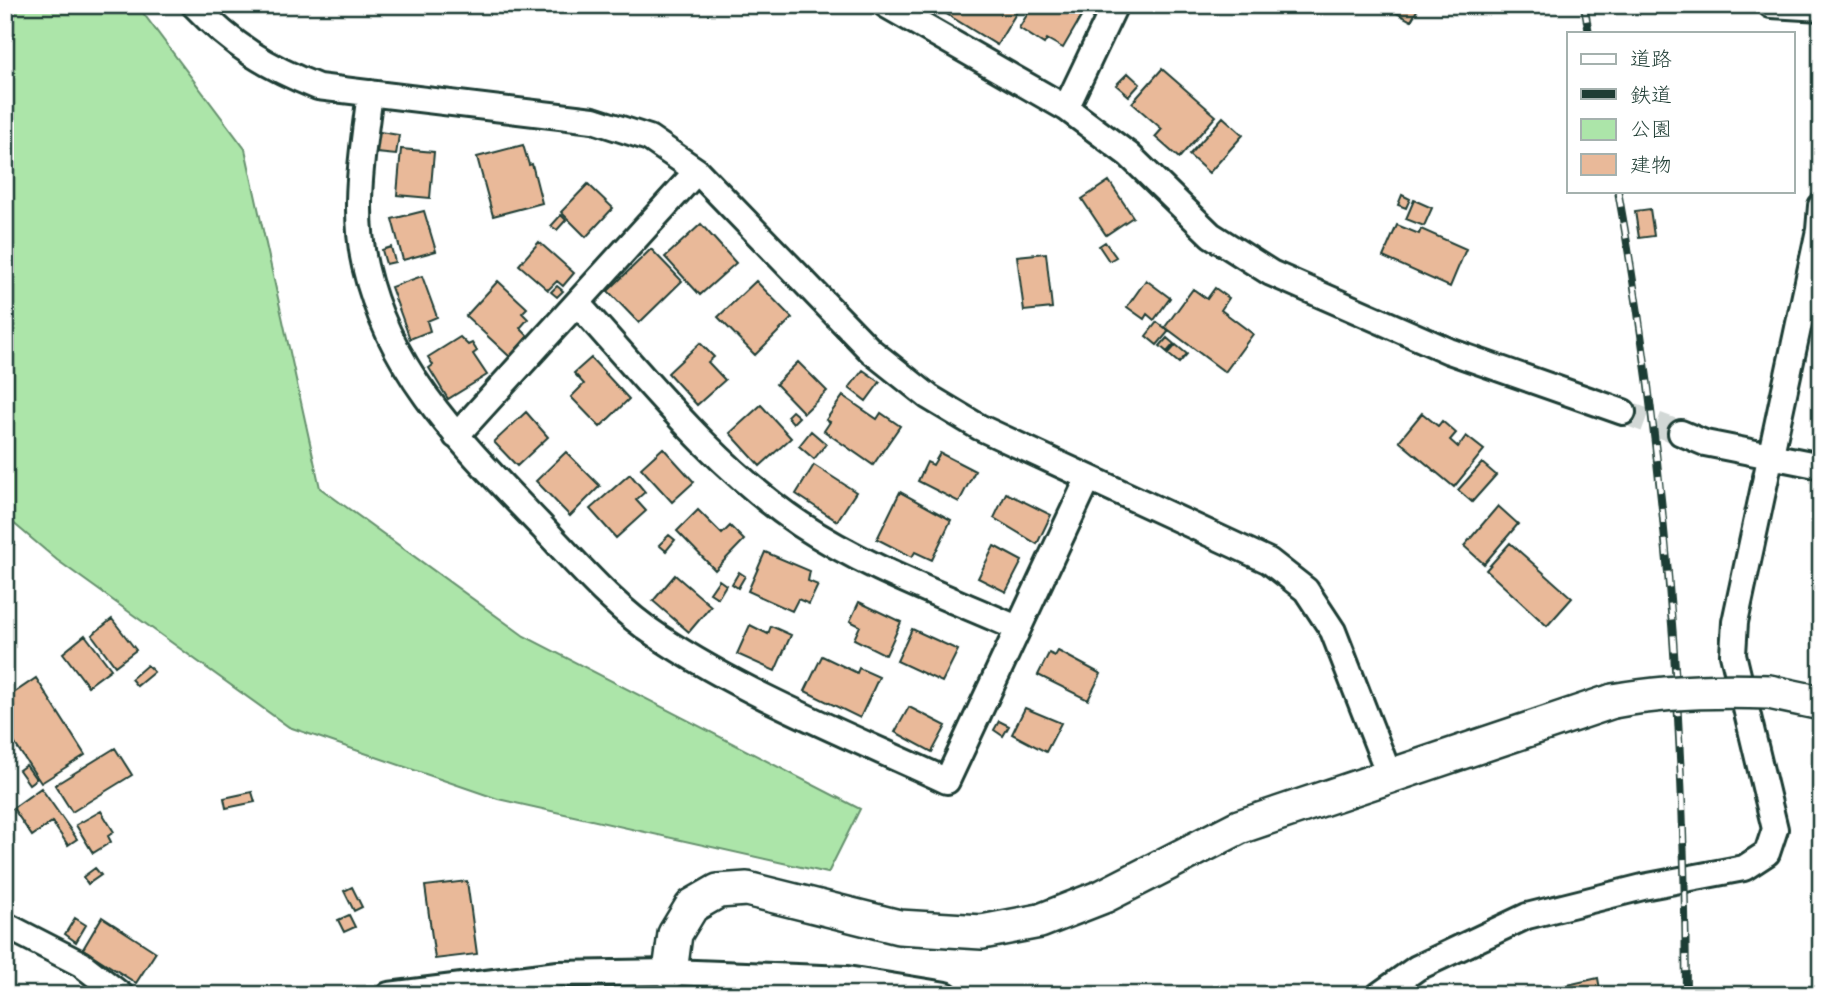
<svg xmlns="http://www.w3.org/2000/svg" width="1826" height="1000" font-family="'Shantell Sans','Klee One',sans-serif">
  <style>
    .green { fill: #ace5a9; stroke: #66916e; stroke-width: 2 }
    .building { fill: #e9b999; stroke: #1f3d34; stroke-width: 2 }
    .lines { fill: none; stroke-linecap: round; stroke-linejoin: round }
    .street-tunnel { stroke: #d2d8d6; stroke-width: 24; stroke-dasharray: 24 12; stroke-linecap: butt }
    .street-casing { stroke: #1f3d34; stroke-width: 30 }
    .secondary-casing { stroke: #1f3d34; stroke-width: 38 }
    .street { stroke: #fff; stroke-width: 24 }
    .secondary { stroke: #fff; stroke-width: 33 }
    .rail-casing { stroke: #1f3d34; stroke-width: 8 }
    .rail { stroke: #fff; stroke-width: 5; stroke-dasharray: 16; stroke-linecap: butt }
    .secondary-bridge-casing { stroke: #1f3d34; stroke-width: 38; stroke-linecap: butt }
    .secondary-bridge { stroke: #fff; stroke-width: 33 }
  </style>
  <rect width="100%" height="100%" fill="#fff"/>
  <filter id="ink" filterUnits="userSpaceOnUse"><feTurbulence type="fractalNoise" baseFrequency=".0143" numOctaves="2"/><feDisplacementMap in="SourceGraphic" scale="14" xChannelSelector="R" yChannelSelector="G"/><feConvolveMatrix kernelMatrix="1 2 1 2 8 2 1 2 1" color-interpolation-filters="sRGB"/></filter>
  <g filter="url(#ink)">
    <!-- green -->
    <path class="green" d="M5 5H137L245 149 320 488 524 636 860 809 828 873 498 799 289 727 57 560 5 516Z"/>
    <!-- building -->
    <path class="building" d="M932 5H1021L997 45Z
      M1033 5H1072L1084 12 1063 48 1047 39 1044 44 1019 28Z
      M1382 5H1420L1411 21Z
      M1162 69 1216 116 1179 158 1155 137 1162 129 1132 103Z
      M1128 73 1140 84 1129 96 1116 85Z
      M1223 117 1243 135 1209 173 1189 155Z
      M380 132 399 135 396 155 377 153Z
      M523 145 529 165 532 164 542 203 493 216 477 157Z
      M401 149 434 152 430 198 397 195Z
      M1109 181 1133 217 1106 235 1082 199Z
      M588 184 613 208 586 237 561 212Z
      M1402 195 1410 199 1406 208 1398 205Z
      M1414 200 1432 208 1424 226 1406 219Z
      M1650 209 1654 236 1639 238 1635 211Z
      M424 211 436 251 403 260 392 219Z
      M561 215 566 220 557 230 551 226Z
      M701 224 736 263 700 295 665 257Z
      M1397 225 1419 234 1421 229 1466 249 1450 287 1383 257Z
      M539 242 574 273 563 286 557 281 548 290 519 265Z
      M1105 242 1116 257 1109 261 1099 246Z
      M391 247 395 262 386 264 382 250Z
      M651 249 682 281 639 323 608 291Z
      M1046 253 1052 308 1024 311 1017 256Z
      M422 276 437 317 427 321 430 331 410 339 391 287Z
      M1146 280 1170 298 1154 320 1147 314 1144 319 1127 307Z
      M498 281 527 308 522 313 528 319 520 328 528 336 510 357 466 316Z
      M756 281 792 318 755 355 718 317Z
      M557 286 563 291 557 297 551 292Z
      M1215 288 1229 298 1221 310 1253 334 1225 372 1165 327 1193 289 1207 299Z
      M1157 322 1169 331 1157 345 1146 336Z
      M460 337 468 345 472 343 477 351 473 354 487 375 448 399 429 368 433 365 428 357Z
      M1167 338 1174 344 1167 352 1160 346Z
      M700 343 714 357 708 362 725 380 697 405 668 373Z
      M1176 345 1187 354 1179 363 1168 354Z
      M591 358 629 399 600 427 571 397 584 384 574 373Z
      M798 362 827 391 804 413 776 384Z
      M863 370 880 382 866 401 849 388Z
      M843 396 877 419 881 413 900 426 873 465 824 431 830 422 826 420Z
      M761 405 791 438 760 466 730 433Z
      M792 411 799 417 793 423 787 416Z
      M526 412 548 437 517 466 494 442Z
      M1422 413 1438 426 1442 421 1456 433 1450 440 1458 447 1466 436 1484 450 1454 487 1399 441Z
      M811 431 826 444 814 459 799 446Z
      M663 448 694 482 672 502 641 468Z
      M566 452 600 486 570 516 536 481Z
      M940 453 975 471 959 502 918 481 927 462 933 465Z
      M1482 463 1496 475 1472 502 1458 490Z
      M814 465 856 492 837 521 796 494Z
      M630 474 645 492 636 500 646 511 616 538 590 509Z
      M900 492 951 520 932 560 915 552 912 557 877 539Z
      M1006 493 1051 515 1037 544 994 518Z
      M1498 506 1518 524 1484 564 1464 546Z
      M698 510 722 534 730 526 744 540 715 570 677 531Z
      M5 532 15 543 5 553Z
      M669 535 675 540 666 551 659 545Z
      M1510 543 1572 598 1547 626 1486 570Z
      M994 546 1022 561 1006 592 978 578Z
      M765 552 810 571 808 581 818 585 809 604 798 599 792 611 748 591Z
      M739 572 745 576 738 588 732 584Z
      M675 575 711 606 689 632 653 601Z
      M719 580 726 585 718 598 710 593Z
      M859 602 901 622 886 655 854 639 860 626 850 621Z
      M112 619 136 650 115 666 92 635Z
      M750 625 768 634 771 626 791 635 775 671 737 654Z
      M912 629 958 650 942 682 897 661Z
      M85 635 111 669 88 686 63 653Z
      M1058 651 1101 674 1088 700 1038 675 1049 653 1055 656Z
      M822 656 857 673 859 668 879 677 860 718 805 691Z
      M147 665 154 672 137 686 131 679Z
      M36 678 85 755 41 783 5 729V699Z
      M909 707 946 726 932 752 895 732Z
      M1025 708 1061 723 1046 752 1012 734Z
      M999 721 1009 726 1003 736 994 730Z
      M115 748 132 775 72 812 55 785Z
      M26 765 36 779 29 784 19 770Z
      M41 788 77 839 68 845 52 822 32 836 13 808Z
      M252 792 255 802 226 808 224 798Z
      M101 811 114 832 108 836 111 842 93 853 76 825Z
      M95 868 101 875 88 884 83 877Z
      M467 881 477 954 435 959 425 886Z
      M352 887 362 907 354 911 344 891Z
      M349 915 355 927 344 932 338 920Z
      M102 917 156 952 136 983 83 949Z
      M75 918 86 925 76 942 65 934Z
      M1598 978 1601 995H1565L1563 986Z"/>
    <g class="lines">
      <!-- street-tunnel -->
      <path class="street-tunnel" d="M1623 412 1681 433"/>
      <defs>
        <path id="street" d="M194 5C232 45 267 67 318 87L593 120 649 138 697 171 871 351 929 397 979 427 1269 561 1306 590 1333 631 1390 777
          M886 5 1066 108 1129 155 1211 235 1271 273 1449 351 1623 412
          M1771 5 1821 8
          M370 93C363 150 352 209 365 266 391 378 468 449 544 529 579 566 616 609 659 637 748 696 850 736 947 781L1088 479
          M1066 108 1115 5
          M577 303C647 380 713 465 800 524 866 568 945 596 1017 628
          M1681 433 1705 443 1821 466
          M456 436 697 171
          M5 925 81 964 121 995
          M389 995 558 974 670 972 847 979 946 995
          M1379 995 1417 968 1527 916 1643 887 1744 868 1767 853 1775 829 1733 654 1735 622 1819 230 1821 206"/>
        <path id="secondary" d="M1769 692 1821 703
          M670 972 675 934 692 906 718 891 747 889 899 927 982 932 1040 921 1104 896 1239 827 1613 701"/>
      </defs>
      <!-- street casing -->
      <use href="#street" class="street-casing"/>
      <!-- secondary casing -->
      <use href="#secondary" class="secondary-casing"/>
      <!-- street -->
      <use href="#street" class="street"/>
      <!-- secondary -->
      <use href="#secondary" class="secondary"/>
      <defs>
        <path id="rail" d="M1584 5 1589 33
          M1618 191C1666 456 1685 726 1686 995"/>
      </defs>
      <!-- rail casing -->
      <use href="#rail" class="rail-casing"/>
      <!-- rail -->
      <use href="#rail" class="rail"/>
      <defs>
        <path id="secondary-bridge" d="M1613 701C1666 691 1716 690 1769 692"/>
      </defs>
      <!-- secondary-bridge casing -->
      <use href="#secondary-bridge" class="secondary-bridge-casing"/>
      <!-- secondary-bridge -->
      <use href="#secondary-bridge" class="secondary-bridge"/>
    </g>
  </g>
  <!-- margin -->
  <rect width="1826" height="1000" fill="none" stroke="#fff" stroke-width="28"/>
  <rect x="14" y="14" width="1798" height="972" fill="none" stroke="#1f3d34" stroke-width="2.5" filter="url(#ink)"/>
  <!-- legend -->
  <rect x="1567" y="32" width="228" height="161" fill="#ffffff" stroke="#a5b1ae" stroke-width="2"/>
  <rect x="1581" y="54" width="35" height="10" fill="#ffffff" stroke="#a5b1ae" stroke-width="2"/>
  <text x="1630" y="66" font-size="21" fill="#1f3d34">道路</text>
  <rect x="1581" y="89" width="35" height="10" fill="#1f3d34" stroke="#a5b1ae" stroke-width="2"/>
  <text x="1630" y="102" font-size="21" fill="#1f3d34">鉄道</text>
  <rect x="1581" y="119" width="35" height="21" fill="#ace5a9" stroke="#a5b1ae" stroke-width="2"/>
  <text x="1630" y="136" font-size="21" fill="#1f3d34">公園</text>
  <rect x="1581" y="154" width="35" height="21" fill="#e9b999" stroke="#a5b1ae" stroke-width="2"/>
  <text x="1630" y="172" font-size="21" fill="#1f3d34">建物</text>
</svg>
